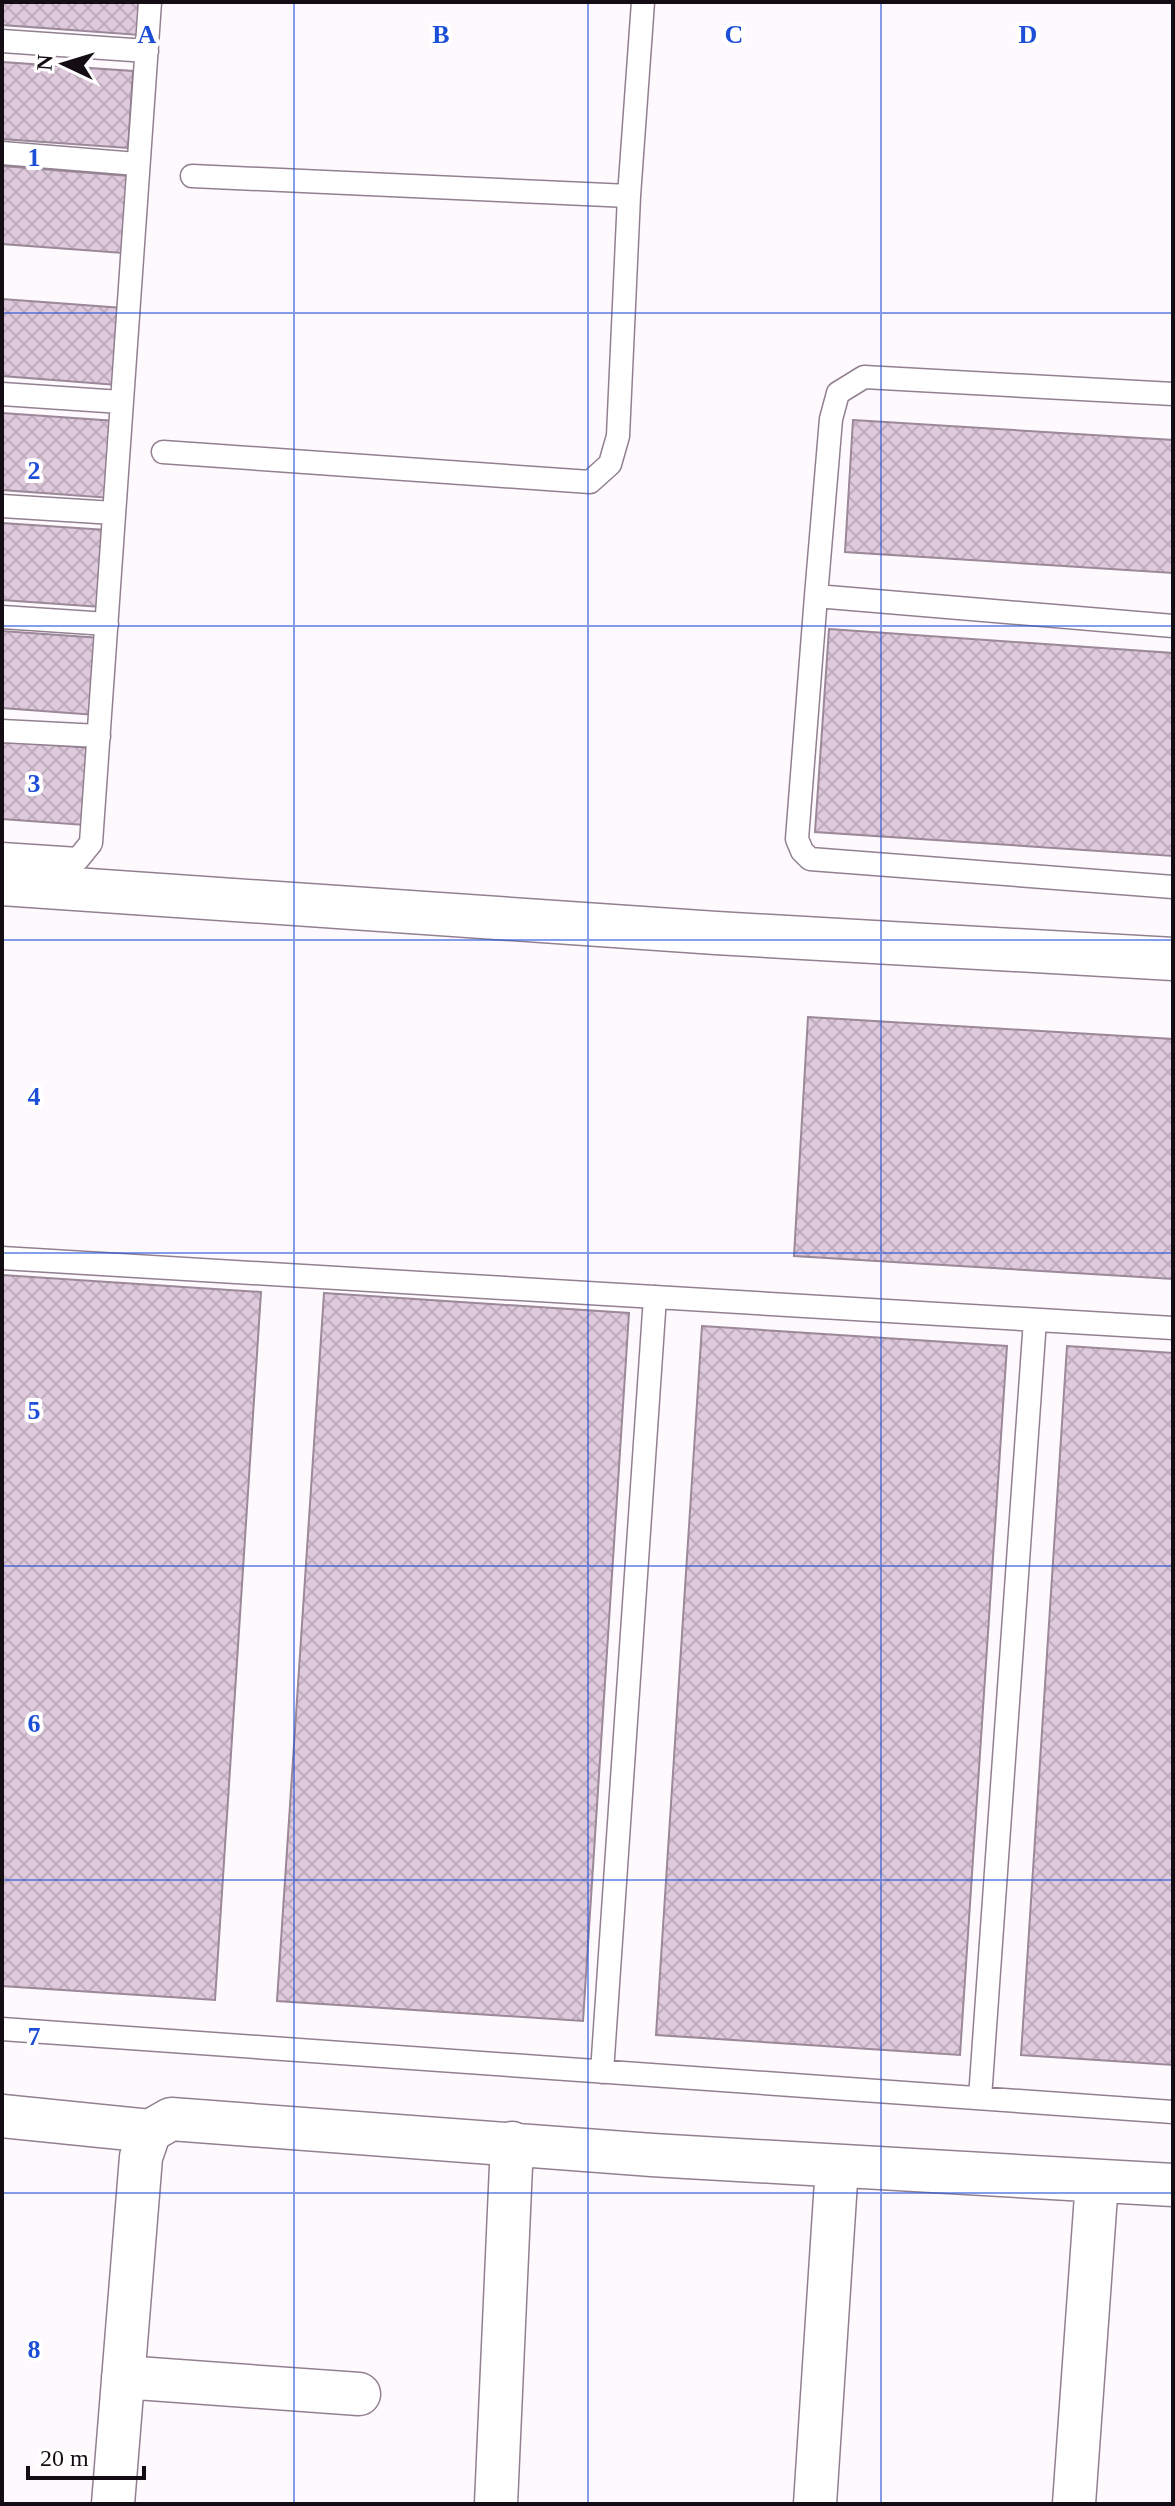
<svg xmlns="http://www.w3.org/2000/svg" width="1175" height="2506" font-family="'Times New Roman',serif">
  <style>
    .building { fill: url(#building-cross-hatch); stroke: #9b8898; stroke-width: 2 }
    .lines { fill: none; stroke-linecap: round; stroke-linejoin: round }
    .lane-casing { stroke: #928090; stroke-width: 25 }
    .street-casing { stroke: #928090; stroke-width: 45 }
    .lane { stroke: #fff; stroke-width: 22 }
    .street { stroke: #fff; stroke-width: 42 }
    .grid { fill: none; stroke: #1d4ed8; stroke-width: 2; stroke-opacity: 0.55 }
    .grid-label { font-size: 26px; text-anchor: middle; font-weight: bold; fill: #1d4ed8; stroke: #fff; stroke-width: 8; stroke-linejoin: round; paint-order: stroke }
  </style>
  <defs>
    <pattern id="building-cross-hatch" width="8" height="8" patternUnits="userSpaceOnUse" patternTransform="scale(2)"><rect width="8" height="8" fill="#decadc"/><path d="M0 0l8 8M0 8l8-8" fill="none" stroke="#beacbc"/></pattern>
  </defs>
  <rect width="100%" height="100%" fill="#fef9fd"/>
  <!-- building -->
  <path class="building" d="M2 2H142L140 35 2 25Z
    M2 62 133 71 128 148 2 139Z
    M2 166 129 176 123 253 2 244Z
    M2 299 123 308 117 385 2 376Z
    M2 413 116 421 111 498 2 490Z
    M853 420 1173 440V573L845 552Z
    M2 523 106 530 101 607 2 600Z
    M829 629 1173 653V856L815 832Z
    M2 631 101 638 96 715 2 708Z
    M2 741 91 748 85 825 2 819Z
    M808 1017 1173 1039V1279L794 1256Z
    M2 1275 261 1292 215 2000 2 1986Z
    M324 1293 629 1313 583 2021 277 2001Z
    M702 1326 1007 1346 960 2055 656 2035Z
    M1067 1346 1173 1353V2065L1021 2055Z"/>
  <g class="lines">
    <defs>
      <path id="lane" d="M2 41 147 51
        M2 153 137 164
        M192 176 629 196
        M2 394 121 402
        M163 452 590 482 610 464 618 436 629 196 643 2
        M2 506 114 513
        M816 596 831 419 838 393 864 377 1173 394
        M2 617 107 624
        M1173 626 816 596 797 839 802 851 810 859 1173 887
        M2 731 99 736
        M2 854 78 859 91 843 150 2
        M2 1258 1173 1328
        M2 2029 1173 2112
        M602 2072 655 1297
        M980 2098 1035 1320"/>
      <path id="street" d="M2 884 716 933 1173 959
        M2 2116 150 2131
        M123 2377 359 2394
        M113 2504 141 2157 150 2131 171 2119 652 2155 1173 2185
        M496 2504 512 2143
        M815 2504 837 2166
        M1074 2504 1097 2181"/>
    </defs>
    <!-- lane casing -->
    <use href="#lane" class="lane-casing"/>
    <!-- street casing -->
    <use href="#street" class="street-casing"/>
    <!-- lane -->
    <use href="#lane" class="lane"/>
    <!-- street -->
    <use href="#street" class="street"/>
  </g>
  <!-- grid -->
  <path class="grid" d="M294 2V2504M588 2V2504M881 2V2504M2 313H1173M2 626H1173M2 940H1173M2 1253H1173M2 1566H1173M2 1880H1173M2 2193H1173"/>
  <g class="grid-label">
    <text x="147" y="43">A</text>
    <text x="441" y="43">B</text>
    <text x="734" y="43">C</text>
    <text x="1028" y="43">D</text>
    <text x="34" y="166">1</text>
    <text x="34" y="479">2</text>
    <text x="34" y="792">3</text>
    <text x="34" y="1105">4</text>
    <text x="34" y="1419">5</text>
    <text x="34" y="1732">6</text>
    <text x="34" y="2045">7</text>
    <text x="34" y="2358">8</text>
  </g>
  <!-- border -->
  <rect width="1175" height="2506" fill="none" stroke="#140d13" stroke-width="8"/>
  <!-- north arrow -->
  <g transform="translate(64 64) rotate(274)" stroke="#ffffff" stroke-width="6" paint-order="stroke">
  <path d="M0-6L14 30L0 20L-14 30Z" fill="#140d13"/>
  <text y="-12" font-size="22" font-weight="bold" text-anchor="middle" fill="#140d13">N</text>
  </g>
  <!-- scale -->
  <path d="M28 2466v12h116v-12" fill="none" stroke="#140d13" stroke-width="4"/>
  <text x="40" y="2466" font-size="24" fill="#140d13" stroke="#ffffff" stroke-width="6" paint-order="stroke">20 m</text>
</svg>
